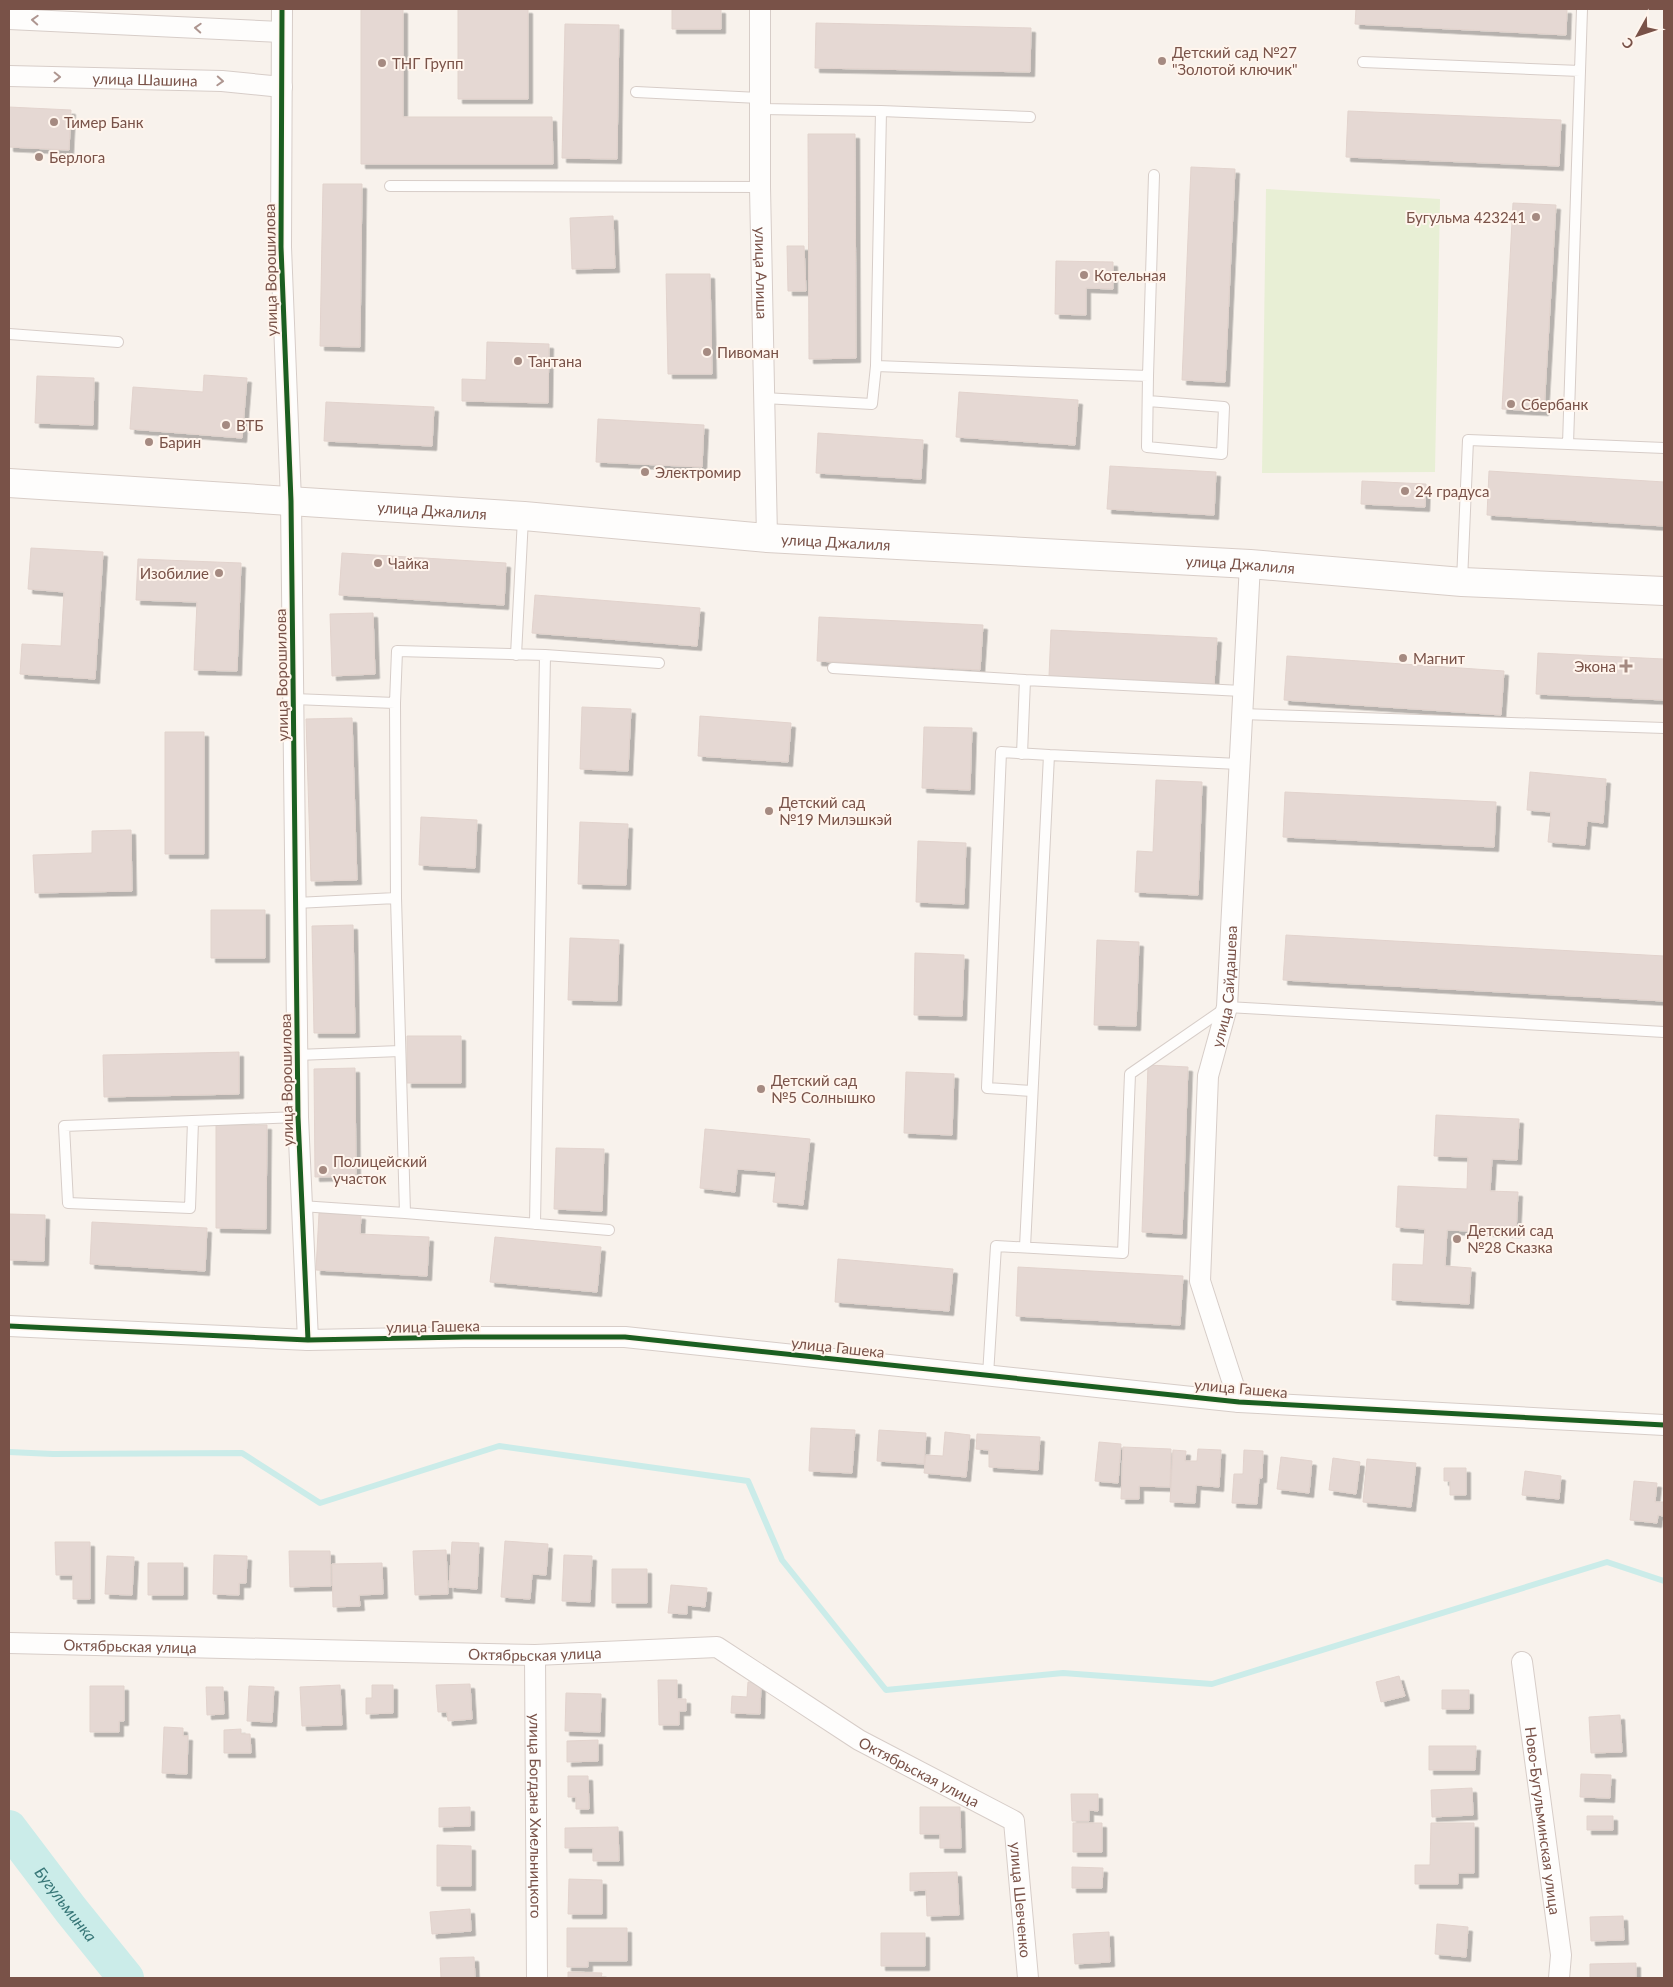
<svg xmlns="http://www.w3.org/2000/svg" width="1673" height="1987" font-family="Lato,sans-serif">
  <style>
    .green { fill: #e8efd5 }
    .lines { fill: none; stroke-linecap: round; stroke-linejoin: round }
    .stream { stroke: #cbece9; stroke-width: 6 }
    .river { stroke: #cbece9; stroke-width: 36 }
    .building { fill: #e5d8d3; stroke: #e2d3cd; filter: url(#shadow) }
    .lane-casing { stroke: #d7cdc8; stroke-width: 12 }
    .street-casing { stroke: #d7cdc8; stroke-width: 22 }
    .secondary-casing { stroke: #d8cdc7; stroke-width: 30 }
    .lane { stroke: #fefdfc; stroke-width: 10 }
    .street { stroke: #fefdfc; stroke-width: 20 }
    .secondary { stroke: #fefdfc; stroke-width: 28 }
    .cycleway-casing { stroke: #fff5ed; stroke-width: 8 }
    .cycleway { stroke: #1b5e20; stroke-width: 5 }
    .oneway { stroke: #ae9690 }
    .poi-dot { fill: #a58a81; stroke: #fff5ed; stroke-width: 2 }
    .labels { text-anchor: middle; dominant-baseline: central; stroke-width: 4; stroke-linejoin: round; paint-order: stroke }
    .poi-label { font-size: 15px; fill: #795248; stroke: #fff5ed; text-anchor: start }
    .street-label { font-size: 15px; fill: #795248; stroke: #fff5ed }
    .water-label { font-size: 16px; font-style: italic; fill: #387778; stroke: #fff5ed }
  </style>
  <defs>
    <filter id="shadow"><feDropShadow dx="4.5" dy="4.5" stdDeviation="0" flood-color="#0004"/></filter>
  </defs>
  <rect width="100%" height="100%" fill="#f8f2ec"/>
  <!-- green -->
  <path class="green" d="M1266 189 1440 199 1435 472 1262 473Z"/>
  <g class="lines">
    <!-- stream -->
    <path class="stream" d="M9 1452 53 1454 242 1453 320 1503 499 1446 748 1481 782 1560 886 1690 1063 1673 1212 1684 1607 1562 1664 1581"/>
    <!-- river -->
    <path class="river" id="s1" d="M9 1828 71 1910 126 1978"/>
  </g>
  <!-- building -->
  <path class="building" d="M361 9H403V117H552L553 164H361Z
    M458 9H528V99H458Z
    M672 9H721V29H672Z
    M1356 9H1567L1566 35 1355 24Z
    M816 23 1031 28 1030 72 815 68Z
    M565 24 619 25 617 159 562 158Z
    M9 107 71 110 69 150 9 147Z
    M1348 111 1561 120 1559 166 1346 157Z
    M808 134H855L856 358 809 359Z
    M1191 167 1235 169 1225 382 1182 380Z
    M323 184H362L360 347 320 346Z
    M1513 203 1556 205 1544 411 1502 409Z
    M613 216 615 268 572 269 570 218Z
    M787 246H804L806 291H788Z
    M1056 261 1113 262V289L1086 288V315L1055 314Z
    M666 274H710L712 374H668Z
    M487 342 549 344 548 403 462 401V379L486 380Z
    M204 375 247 378 242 438 130 429 133 387 203 392Z
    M37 376 94 378 93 425 35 423Z
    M959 392 1078 400 1075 445 956 437Z
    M326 402 434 407 432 446 324 441Z
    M598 419 704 425 702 467 596 462Z
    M818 433 923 440 921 479 816 473Z
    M1110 466 1216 472 1214 515 1107 509Z
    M1489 471 1664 482V526L1487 515Z
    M1362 481 1426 484 1425 507 1361 504Z
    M31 548 103 552 95 679 20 674 22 644 61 646 64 592 28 589Z
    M342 553 506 563 504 605 339 595Z
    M138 559 241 563 237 671 194 670 197 602 136 600Z
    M535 595 700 608 697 646 532 633Z
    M373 613 375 674 332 676 330 614Z
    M819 617 983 625 980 670 817 661Z
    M1051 630 1217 638 1214 684 1049 676Z
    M1538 653 1664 659V700L1536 694Z
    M1287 656 1504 671 1501 715 1284 700Z
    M582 707 631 709 628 771 580 769Z
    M700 716 791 723 788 762 698 756Z
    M352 718 357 880 311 881 306 719Z
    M924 727 972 728 970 790 922 788Z
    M165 732H204V854H165Z
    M1530 772 1606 779 1603 823 1587 821 1585 845 1548 842 1551 812 1527 810Z
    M1156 780 1202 782 1198 895 1135 892 1137 851 1153 852Z
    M1285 792 1496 802 1494 847 1283 837Z
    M421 817 477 820 475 868 419 865Z
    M580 822 628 824 626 885 578 884Z
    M131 830 132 891 35 893 33 855 92 853V831Z
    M918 841 966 843 964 904 916 902Z
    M211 910H265V958H211Z
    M353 925 355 1033H314L312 926Z
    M1286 935 1664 956V1001L1283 980Z
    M570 938 619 940 617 1001 568 1000Z
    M1097 940 1139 942 1136 1026 1094 1025Z
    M915 953 964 955 962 1016 914 1015Z
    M407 1036H461V1083H407Z
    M239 1052V1094L104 1097 103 1055Z
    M1148 1065 1188 1067 1182 1234 1142 1232Z
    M355 1068 356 1176 315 1177 314 1069Z
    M906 1072 954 1074 952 1135 904 1133Z
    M1436 1115 1519 1119 1517 1160 1492 1159 1490 1191 1518 1192 1516 1233 1447 1230 1445 1266 1471 1268 1469 1304 1392 1300 1393 1264 1423 1265 1425 1229 1396 1227 1398 1186 1467 1189 1468 1157 1434 1156Z
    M216 1125H267L266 1229 216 1228Z
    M705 1129 810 1139 803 1205 773 1202 776 1172 737 1169 735 1192 700 1188Z
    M556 1148 604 1149 602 1211 554 1209Z
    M319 1213 361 1215 360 1234 429 1237 427 1276 316 1270Z
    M9 1214 45 1215 44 1261 9 1260Z
    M92 1222 207 1228 205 1271 90 1264Z
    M495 1237 601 1247 597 1292 490 1282Z
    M838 1259 953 1269 949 1311 835 1302Z
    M1018 1267 1183 1276 1180 1325 1016 1316Z
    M811 1428 855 1430 852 1473 809 1471Z
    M879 1430 926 1433 924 1464 877 1461Z
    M945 1432 970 1435 966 1477 924 1473 926 1455 943 1456Z
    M977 1434 1040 1437 1038 1470 989 1467V1450L976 1449Z
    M1099 1442 1121 1444 1118 1483 1095 1481Z
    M1123 1447 1171 1449 1170 1487 1139 1486V1499H1121Z
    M1198 1449 1221 1450 1219 1487 1196 1485 1195 1503 1170 1502 1173 1450 1186 1451 1185 1461H1197Z
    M1244 1450 1263 1451 1262 1478H1259L1257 1504 1232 1503 1234 1474H1243Z
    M1281 1457 1312 1461 1309 1493 1277 1489Z
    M1333 1458 1360 1462 1356 1494 1329 1490Z
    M1367 1459 1416 1463 1411 1507 1363 1502Z
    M1444 1468H1466V1495H1450V1481H1444Z
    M1525 1471 1561 1476 1559 1499 1522 1495Z
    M1634 1481 1657 1483 1655 1502H1664L1663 1516 1658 1515 1657 1523 1630 1520Z
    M505 1541 548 1544 546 1575 532 1574 530 1599 501 1597Z
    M55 1542H90V1599H73V1575H56Z
    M452 1542 479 1543 477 1589 449 1587Z
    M446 1550 448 1594 415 1595 413 1551Z
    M289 1551H330L331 1586 290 1587Z
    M214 1555 247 1556 246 1583H239V1595L213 1594Z
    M564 1555 592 1556 590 1602 562 1601Z
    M107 1556 134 1557 132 1595 105 1594Z
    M148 1563H183V1595H148Z
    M382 1563 383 1594 359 1595 360 1606 333 1607 332 1564Z
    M612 1569H647V1603H612Z
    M671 1585 707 1588 705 1607 687 1605V1614L668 1613Z
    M1399 1676 1405 1696 1381 1702 1376 1682Z
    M658 1680H677V1699H686V1711H679V1725H659Z
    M748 1682H761L760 1714 731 1713 732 1696 747 1697Z
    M470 1684 472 1719 448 1721 447 1712H438L436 1685Z
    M340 1685 342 1725 302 1726 300 1687Z
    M372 1685H393V1713L366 1714V1698H372Z
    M90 1686H124V1721H119V1732H90Z
    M249 1686 274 1687 272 1722 247 1721Z
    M206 1687H223L224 1714 207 1715Z
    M1442 1690H1469V1709H1442Z
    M566 1693 601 1694 600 1732 565 1731Z
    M1620 1715 1622 1752 1591 1753 1589 1717Z
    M164 1727 183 1728V1736H188L187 1774 162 1773Z
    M241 1729V1734H250L251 1753H224V1730Z
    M598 1740V1761L567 1762V1741Z
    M1429 1746H1476L1475 1770H1429Z
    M1581 1774 1611 1775 1610 1798 1580 1797Z
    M568 1776H588L589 1809H576V1797H568Z
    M1472 1788 1473 1815 1432 1817 1431 1790Z
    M1071 1794H1098V1811L1089 1810V1821H1072Z
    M470 1807V1826L439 1827V1808Z
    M920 1807H960L961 1848H940V1834H920Z
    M1587 1816H1613V1830H1587Z
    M1073 1823H1102V1852H1073Z
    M1431 1823H1474V1873H1458V1884H1415V1865H1430Z
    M618 1827 619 1861H593V1848H565V1828Z
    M437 1845 471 1846V1886H437Z
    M1072 1867 1103 1868 1102 1888H1072Z
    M957 1872 959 1915 927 1916 926 1890 910 1891V1873Z
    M569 1879 602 1880V1914H568Z
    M470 1909 471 1931 432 1934 430 1912Z
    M1623 1916 1624 1940 1591 1941 1590 1917Z
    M1437 1924 1468 1927 1466 1957 1435 1954Z
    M567 1928H627V1961H588V1967H567Z
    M1109 1932 1110 1962 1075 1964 1073 1934Z
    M881 1933H925V1966H881Z
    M474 1957 475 1978H441L440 1958Z
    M1636 1963V1978H1590V1964Z
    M568 1972 602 1973 601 1978H568Z"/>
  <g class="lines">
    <defs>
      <path id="lane" d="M1582 9 1568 444 1664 448
        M1363 62 1580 71
        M636 92 759 98
        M759 109 881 111 876 366 872 404 764 398
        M881 111 1030 117
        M390 186 760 187
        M9 334 118 342
        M876 366 1148 376 1147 447 1222 454 1224 407 1148 401
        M1148 376 1154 175
        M1462 581 1468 440 1568 444
        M516 655 523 518
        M833 668 1025 680
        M294 699 395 703 396 898 405 1213 609 1230
        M395 703 397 651 545 655 659 663
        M1241 714 1664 728
        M1022 754 1025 680 1242 691
        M296 903 396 898
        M297 1055 400 1051
        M1032 1091 987 1088 1001 752 1049 755
        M193 1121 190 1208 68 1203 64 1126 298 1117
        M301 1206 405 1213
        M535 1224 545 655
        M1025 1247 1049 755 1239 764
        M988 1375 996 1246 1123 1253 1130 1074 1227 1007 1664 1032"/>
      <g id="street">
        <path d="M282 9 281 247 291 501 298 1117 308 1340"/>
        <path id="s2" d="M760 9V187L767 538"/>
        <path d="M9 19 281 32"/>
        <path id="s3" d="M9 76 222 81 282 87"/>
        <path d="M9 1326 308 1340 464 1337H625L1239 1402 1664 1425"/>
        <path id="s4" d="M1239 1402 1200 1281 1208 1076 1227 1007 1250 564"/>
        <path id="s5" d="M9 1643 535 1655 717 1647 859 1740 1014 1821 1028 1978"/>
        <path id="s6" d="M535 1655 537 1978"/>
        <path id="s7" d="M1522 1662 1561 1955 1559 1978"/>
      </g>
      <g id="secondary">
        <path id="s8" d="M9 483 524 516 767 538 1250 564 1462 582 1664 591"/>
      </g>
    </defs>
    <!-- lane casing -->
    <use href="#lane" class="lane-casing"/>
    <!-- street casing -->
    <use href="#street" class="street-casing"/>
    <!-- secondary casing -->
    <use href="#secondary" class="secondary-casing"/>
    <!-- lane -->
    <use href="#lane" class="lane"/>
    <!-- street -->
    <use href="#street" class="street"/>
    <!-- secondary -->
    <use href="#secondary" class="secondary"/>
    <defs>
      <path id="cycleway" d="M282 9 281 247 291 501 298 1117 308 1340
        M9 1326 308 1340 464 1337H625L1239 1402 1664 1425"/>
    </defs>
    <!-- cycleway casing -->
    <use href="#cycleway" class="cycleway-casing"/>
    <!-- cycleway -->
    <use href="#cycleway" class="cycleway"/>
  </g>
  <!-- one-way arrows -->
  <defs><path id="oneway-chevron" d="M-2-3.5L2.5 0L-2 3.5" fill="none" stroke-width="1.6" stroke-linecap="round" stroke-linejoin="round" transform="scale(1.25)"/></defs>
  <g class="oneway">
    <use href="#oneway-chevron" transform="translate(35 20) rotate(-177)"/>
    <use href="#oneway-chevron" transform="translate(198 28) rotate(-177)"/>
    <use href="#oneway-chevron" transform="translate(57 77) rotate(1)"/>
    <use href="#oneway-chevron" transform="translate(220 81) rotate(3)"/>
  </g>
  <!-- markers -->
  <g class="poi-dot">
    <circle cx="1162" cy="61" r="5"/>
    <circle cx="382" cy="63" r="5"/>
    <circle cx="54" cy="122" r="5"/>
    <circle cx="39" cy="157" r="5"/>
    <circle cx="1536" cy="217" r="5"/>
    <circle cx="1084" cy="275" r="5"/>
    <circle cx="707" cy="352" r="5"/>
    <circle cx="518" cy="361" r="5"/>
    <circle cx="1511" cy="404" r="5"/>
    <circle cx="226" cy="425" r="5"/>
    <circle cx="149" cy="442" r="5"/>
    <circle cx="645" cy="472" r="5"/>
    <circle cx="1405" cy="491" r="5"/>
    <circle cx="378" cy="563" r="5"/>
    <circle cx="219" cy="573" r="5"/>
    <circle cx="1403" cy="658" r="5"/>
    <path d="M1623.5 658.5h5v5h5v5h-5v5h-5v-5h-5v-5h5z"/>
    <circle cx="769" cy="811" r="5"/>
    <circle cx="761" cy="1089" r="5"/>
    <circle cx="323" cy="1170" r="5"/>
    <circle cx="1457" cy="1239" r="5"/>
  </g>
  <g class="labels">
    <!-- poi labels -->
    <g class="poi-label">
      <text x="1172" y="52">Детский сад №27<tspan x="1172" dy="17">"Золотой ключик"</tspan></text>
      <text x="392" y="63">ТНГ Групп</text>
      <text x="64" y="122">Тимер Банк</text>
      <text x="49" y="157">Берлога</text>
      <text x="1526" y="217" text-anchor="end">Бугульма 423241</text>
      <text x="1094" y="275">Котельная</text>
      <text x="717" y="352">Пивоман</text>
      <text x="528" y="361">Тантана</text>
      <text x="1521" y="404">Сбербанк</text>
      <text x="236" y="425">ВТБ</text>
      <text x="159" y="442">Барин</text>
      <text x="655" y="472">Электромир</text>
      <text x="1415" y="491">24 градуса</text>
      <text x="388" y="563">Чайка</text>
      <text x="209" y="573" text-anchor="end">Изобилие</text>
      <text x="1413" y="658">Магнит</text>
      <text x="1616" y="666" text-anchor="end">Экона</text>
      <text x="779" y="802">Детский сад<tspan x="779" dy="17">№19 Милэшкэй</tspan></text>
      <text x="771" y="1080">Детский сад<tspan x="771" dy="17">№5 Солнышко</tspan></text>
      <text x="333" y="1161">Полицейский<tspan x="333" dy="17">участок</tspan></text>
      <text x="1467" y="1230">Детский сад<tspan x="1467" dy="17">№28 Сказка</tspan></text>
    </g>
    <!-- street labels -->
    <g class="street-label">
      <text stroke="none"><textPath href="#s3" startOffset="136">улица Шашина</textPath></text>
      <text transform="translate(270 270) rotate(-91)">улица Ворошилова</text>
      <text stroke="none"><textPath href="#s2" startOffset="264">улица Алиша</textPath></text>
      <text stroke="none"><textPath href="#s8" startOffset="424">улица Джалиля</textPath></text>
      <text stroke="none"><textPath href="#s8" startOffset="829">улица Джалиля</textPath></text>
      <text stroke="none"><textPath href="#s8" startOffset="1234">улица Джалиля</textPath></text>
      <text transform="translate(281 675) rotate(-91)">улица Ворошилова</text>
      <text stroke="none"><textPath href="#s4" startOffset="424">улица Сайдашева</textPath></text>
      <text transform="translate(286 1080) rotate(-91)">улица Ворошилова</text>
      <text transform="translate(433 1326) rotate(-1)">улица Гашека</text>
      <text transform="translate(838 1347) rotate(6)">улица Гашека</text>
      <text transform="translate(1241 1388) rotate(5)">улица Гашека</text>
      <text stroke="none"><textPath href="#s5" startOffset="121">Октябрьская улица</textPath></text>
      <text stroke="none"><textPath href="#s5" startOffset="526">Октябрьская улица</textPath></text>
      <text stroke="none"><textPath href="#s5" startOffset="946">Октябрьская улица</textPath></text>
      <text stroke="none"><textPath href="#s6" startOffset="161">улица Богдана Хмельницкого</textPath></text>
      <text stroke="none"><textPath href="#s7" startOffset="160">Ново-Бугульминская улица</textPath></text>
      <text stroke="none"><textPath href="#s5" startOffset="1132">улица Шевченко</textPath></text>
    </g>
    <!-- water labels -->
    <g class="water-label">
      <text stroke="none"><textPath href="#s1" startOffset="95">Бугульминка</textPath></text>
    </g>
  </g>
  <!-- border -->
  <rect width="1673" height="1987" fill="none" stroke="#795248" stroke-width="20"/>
  <!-- north arrow -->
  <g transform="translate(1638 35) rotate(230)" stroke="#fff5ed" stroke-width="4" paint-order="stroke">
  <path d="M0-4L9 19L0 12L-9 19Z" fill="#795248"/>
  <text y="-8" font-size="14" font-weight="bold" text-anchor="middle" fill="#795248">С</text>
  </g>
</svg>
